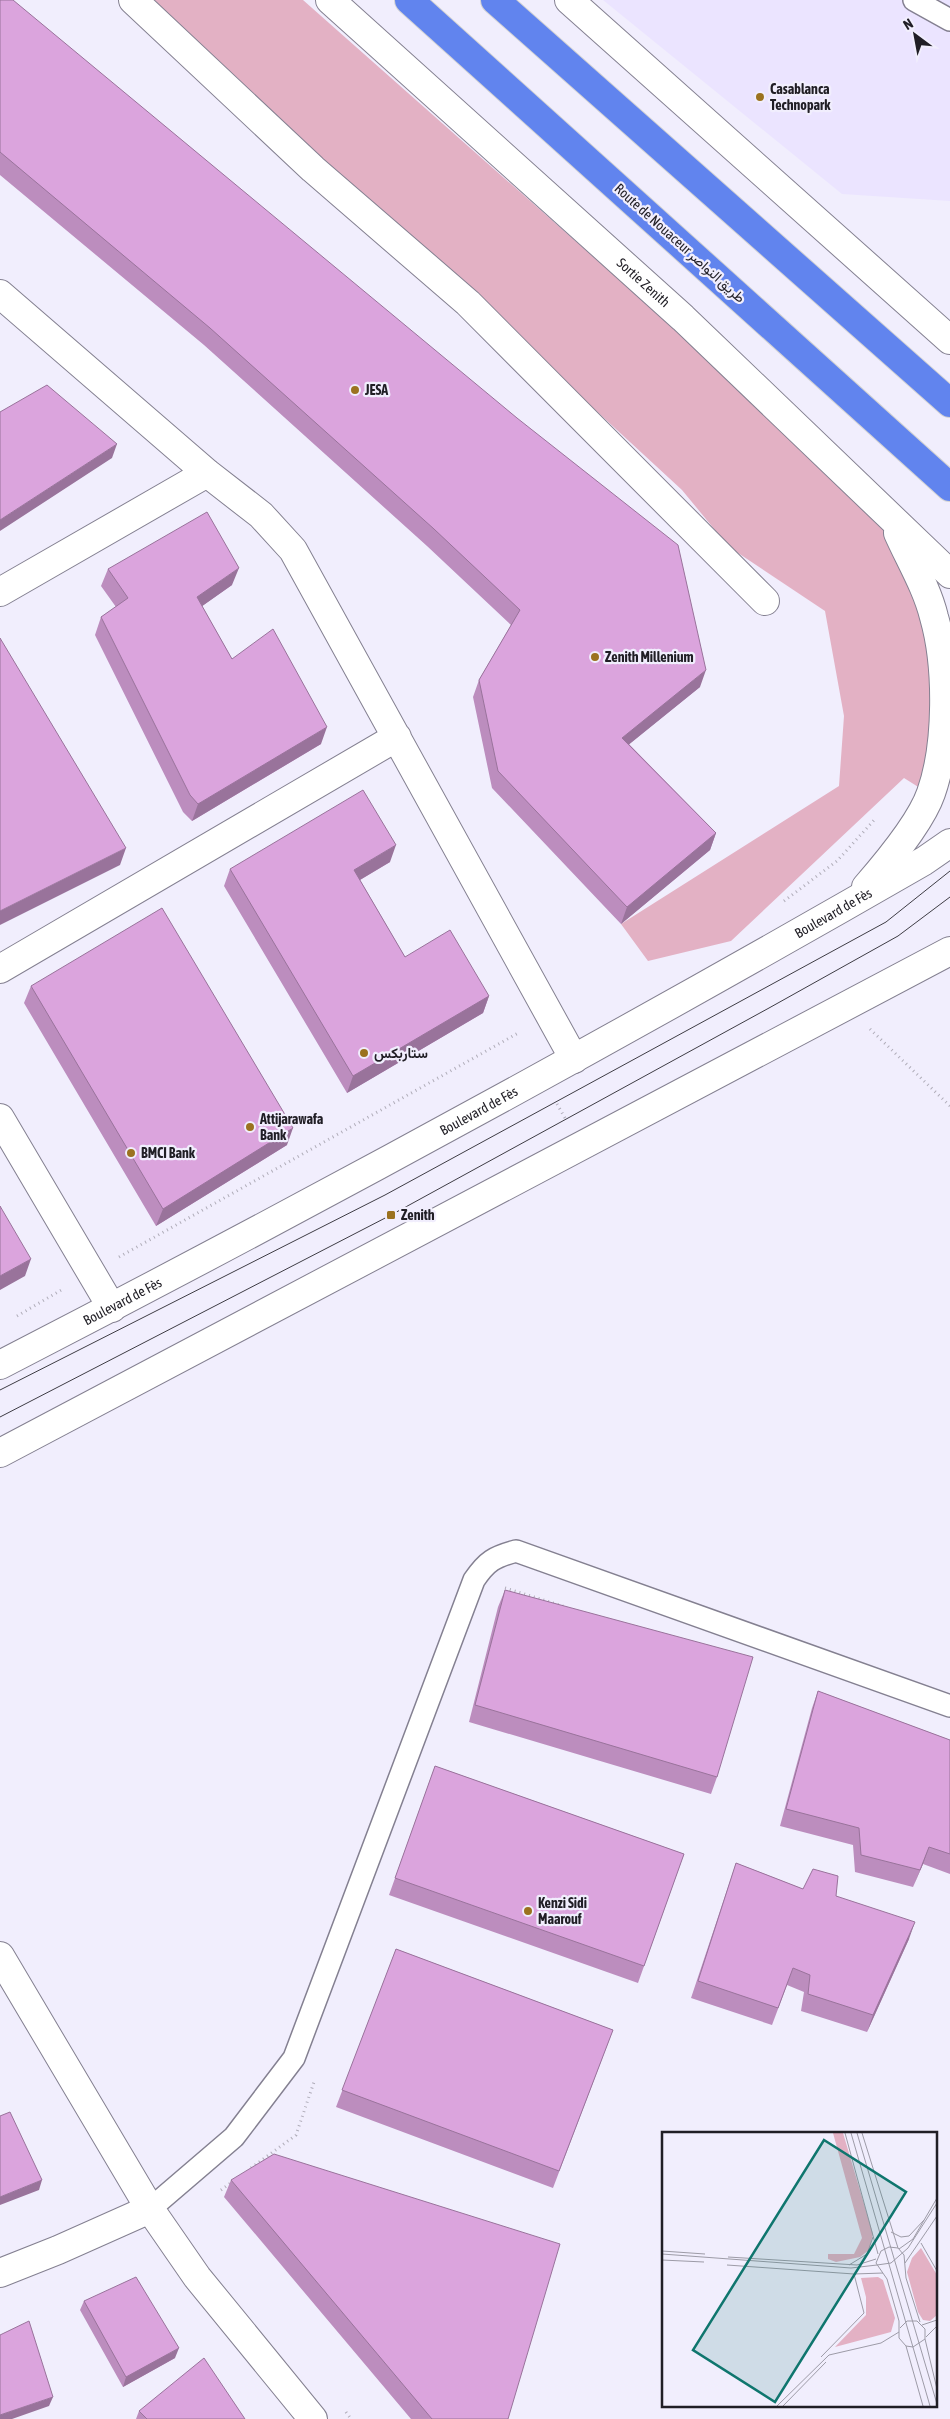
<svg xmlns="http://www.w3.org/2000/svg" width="950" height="2419" font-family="'Asap Condensed',Vazirmatn,sans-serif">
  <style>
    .built { fill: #ebe4ff }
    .green { fill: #e3b1c4 }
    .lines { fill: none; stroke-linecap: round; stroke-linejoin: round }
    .lane-casing { stroke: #848091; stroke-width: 24 }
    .street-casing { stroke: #848091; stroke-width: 30 }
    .secondary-casing { stroke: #848091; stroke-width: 30 }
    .highway-casing { stroke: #d2d2d3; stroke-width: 30 }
    .path { stroke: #b0adb9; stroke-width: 3; stroke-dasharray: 1 4; stroke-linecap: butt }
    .lane { stroke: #fff; stroke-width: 21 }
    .street { stroke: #fff; stroke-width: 28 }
    .secondary { stroke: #fff; stroke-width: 28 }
    .highway { stroke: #6184ee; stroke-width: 28 }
    .tram { stroke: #3e3c44; stroke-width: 1 }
    .wall { fill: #bc8dbe }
    .shaded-wall { fill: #99739b }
    .building { fill: #dba4dd; stroke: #99739b }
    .poi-dot { fill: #9b721f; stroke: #f1eefd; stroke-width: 2 }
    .labels { text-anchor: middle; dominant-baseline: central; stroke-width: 4.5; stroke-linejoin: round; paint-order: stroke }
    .poi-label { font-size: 14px; font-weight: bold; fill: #201e25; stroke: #f1eefd; text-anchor: start }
    .street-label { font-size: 14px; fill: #201e25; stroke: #f1eefd }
    .inset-road { fill: none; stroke: #9d9ba7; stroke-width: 1 }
    .view { fill: #0f766e; fill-opacity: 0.15; stroke: #0f766e; stroke-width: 2.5 }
    .inset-edge { fill: none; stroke: #201e25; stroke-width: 2.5 }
  </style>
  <rect width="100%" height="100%" fill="#f1eefd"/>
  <!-- built -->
  <path class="built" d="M603 0H950V201L842 194Z"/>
  <!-- green -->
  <path class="green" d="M151 0H303L893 522 942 673 931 795 904 778 731 941 648 961 621 924 839 786 844 716 825 611 729 547 682 490Z"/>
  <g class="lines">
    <defs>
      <path id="lane" d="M914 0 950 20
        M150 2209 234 2137 294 2058 474 1580C487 1561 494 1557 516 1551L950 1706"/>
      <path id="street" d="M133 0 313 169 468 303 765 601
        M0 294 207 473 261 515 293 550 574 1059
        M0 592 207 473
        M0 969 397 737
        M0 1118 112 1308
        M0 1956 150 2209 197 2277 313 2419
        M0 2273 58 2250 150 2209"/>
      <g id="secondary">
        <path id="s1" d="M330 0 683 318 950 574"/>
        <path d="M569 0 950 340"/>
        <path d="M866 887C886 864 921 822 931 793 948 745 948 666 934 617 927 588 910 560 898 533"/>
        <path id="s2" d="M0 1365C312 1204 620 1036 924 861L950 843"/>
        <path d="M0 1453 950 951"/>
      </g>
      <path id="highway" d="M409 0 950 487
        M495 0 950 403"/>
    </defs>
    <!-- lane casing -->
    <use href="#lane" class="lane-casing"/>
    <!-- street casing -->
    <use href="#street" class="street-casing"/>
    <!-- secondary casing -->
    <use href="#secondary" class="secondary-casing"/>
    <!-- highway casing -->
    <use href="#highway" class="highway-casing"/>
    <!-- path -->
    <path class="path" d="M784 901 837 861 876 818
      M870 1029 950 1106
      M557 1104 565 1118
      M119 1257 520 1032
      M17 1316 63 1289
      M505 1588 566 1607
      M251 2168 296 2135 314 2082
      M221 2190 232 2182
      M346 2412 351 2419"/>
    <!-- lane -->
    <use href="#lane" class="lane"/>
    <!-- street -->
    <use href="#street" class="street"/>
    <!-- secondary -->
    <use href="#secondary" class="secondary"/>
    <!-- highway -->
    <use href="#highway" class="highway"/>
    <!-- tram -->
    <path class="tram" d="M0 1390 385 1195 886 922 950 871
      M0 1417 391 1215 769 1008 898 936 950 897"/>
  </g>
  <!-- wall -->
  <path class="wall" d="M0 0 700 687 629 744 716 833 710 850 621 924 492 788 473 697 479 680 511 625 427 546 204 345 0 175Z
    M108 569 232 585 202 606 232 659 321 744 192 821 183 812 95 635 101 617 116 607 101 586Z
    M390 862 360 880 405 957 489 996 483 1013 347 1093 224 886 230 869Z
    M31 986 287 1145 156 1226 24 1003Z
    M505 1590 717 1777 711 1794 469 1722 498 1607Z
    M818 1691 950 1740V1874L923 1864 913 1887 855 1872 853 1845 780 1826 812 1708Z
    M435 1766 684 1854 638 1983 389 1895Z
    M736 1863 803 1889 836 1896 909 1939 867 2032 801 2011 804 1992 787 1985 772 2025 691 1998Z
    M396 1949 613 2030 553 2188 336 2107Z
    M231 2180 508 2419H411L224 2197Z
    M84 2301 175 2358 123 2387 80 2310Z
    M139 2411 245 2419H136Z"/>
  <!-- shaded-wall -->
  <path class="shaded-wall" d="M117 444 112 458 0 531V520Z
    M239 568 232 585 191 614 197 597Z
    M706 670 700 687 616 755 622 738Z
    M327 727 321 744 192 821 198 804Z
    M716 833 710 850 621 924 627 907Z
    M396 845 390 862 348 887 354 870Z
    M126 848 120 865 0 925V911Z
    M489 996 483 1013 347 1093 353 1076Z
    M293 1128 287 1145 156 1226 163 1209Z
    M31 1259 25 1276 0 1290V1276Z
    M929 1847 923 1864 913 1887 920 1870Z
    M915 1922 909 1939 867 2032 873 2015Z
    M42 2180 39 2190 0 2205V2197Z
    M179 2348 175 2358 123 2387 126 2377Z
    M53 2397 49 2406 12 2419H0V2415Z"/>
  <!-- building -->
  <path class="building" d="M0 0H13L517 418 678 545 706 670 622 738 716 833 627 907 498 771 479 680 520 610 434 529 210 328 0 152Z
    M47 385 117 444 0 520V412Z
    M207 512 239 568 197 597 232 659 273 629 327 727 198 804 190 795 101 617 128 598 108 569Z
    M0 638 126 848 0 911Z
    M363 790 396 845 354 870 405 957 450 930 489 996 353 1076 230 869Z
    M162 908 293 1128 163 1209 31 986Z
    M0 1206 31 1259 0 1276Z
    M505 1590 753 1657 717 1777 475 1705Z
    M818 1691 950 1740V1854L929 1847 920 1870 861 1855 859 1828 786 1809Z
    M435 1766 684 1854 644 1966 395 1878Z
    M736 1863 803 1889 813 1869 838 1876 836 1896 915 1922 873 2015 808 1994 810 1975 793 1968 778 2008 698 1981Z
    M396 1949 613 2030 559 2171 342 2090Z
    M10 2112 42 2180 0 2197V2116Z
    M274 2154 560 2244 508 2419H432L231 2180Z
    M136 2277 179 2348 126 2377 84 2301Z
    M29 2321 53 2397 0 2415V2335Z
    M204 2358 245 2419H147L139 2411Z"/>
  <!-- markers -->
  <g class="poi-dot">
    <circle cx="760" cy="97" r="5"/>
    <circle cx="355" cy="390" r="5"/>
    <circle cx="595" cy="657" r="5"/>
    <circle cx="364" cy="1053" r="5"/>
    <circle cx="250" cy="1127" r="5"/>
    <circle cx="131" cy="1153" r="5"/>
    <rect x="386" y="1210" width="10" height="10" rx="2.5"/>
    <circle cx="528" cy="1911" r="5"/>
  </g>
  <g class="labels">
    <!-- poi labels -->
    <g class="poi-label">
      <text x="770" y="89">Casablanca<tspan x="770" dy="16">Technopark</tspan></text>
      <text x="365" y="390">JESA</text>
      <text x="605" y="657">Zenith Millenium</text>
      <text x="374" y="1053">ستاربكس</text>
      <text x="260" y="1119">Attijarawafa<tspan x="260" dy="16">Bank</tspan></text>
      <text x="141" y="1153">BMCI Bank</text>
      <text x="401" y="1215">Zenith</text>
      <text x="538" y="1903">Kenzi Sidi<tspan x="538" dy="16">Maarouf</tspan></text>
    </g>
    <!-- street labels -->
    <g class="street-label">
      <text transform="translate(680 243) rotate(42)">Route de Nouaceur طريق النواصر</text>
      <text stroke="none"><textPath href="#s1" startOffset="422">Sortie Zenith</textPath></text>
      <text stroke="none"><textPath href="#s2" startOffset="948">Boulevard de Fès</textPath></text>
      <text stroke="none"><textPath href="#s2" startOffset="542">Boulevard de Fès</textPath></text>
      <text stroke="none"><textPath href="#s2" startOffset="138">Boulevard de Fès</textPath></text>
    </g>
  </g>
  <!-- overview -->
  <g transform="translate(662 2132)">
    <rect width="275" height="275" fill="#f1eefd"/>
    <path d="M171 1H181L211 102 207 118 198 125 174 130 166 127V122H192L200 106ZM259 116 275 143V183L268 189 261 188 256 180 245 140 250 126ZM216 145 221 148 233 186 229 200 173 215 204 183V165L199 146Z" fill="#e3b1c4"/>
    <path class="inset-road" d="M183 1 216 122M189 1 268 274M195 1 275 272M200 1 236 116M229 100 239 105 247 104 262 88M259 111 275 139M237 117 251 107 275 66M0 119 43 122M0 122 189 136 215 133 229 131 246 116 275 71M66 125 195 133 214 127M0 128 42 130M243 131 275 84M65 133 192 142 221 141M187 133 205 122 211 105M260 193 275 188M238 196 245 189H255L263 197V207L251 215 244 214 237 206V189L225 147 214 131 219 119 227 115 236 116 242 123 244 146 258 190M264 205 275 194M263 207 275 257M244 214 261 274M159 225 202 181 192 142M115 274 167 223 219 211 237 200M121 274 164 230"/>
    <path class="view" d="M162 8 244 60 113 270 31 218Z"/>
    <rect width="275" height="275" class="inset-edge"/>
  </g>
  <!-- north arrow -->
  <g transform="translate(915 35) rotate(328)" stroke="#f1eefd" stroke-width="4" paint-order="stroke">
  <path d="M0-4L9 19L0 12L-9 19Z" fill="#201e25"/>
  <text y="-8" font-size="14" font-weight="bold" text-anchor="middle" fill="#201e25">N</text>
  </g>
</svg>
